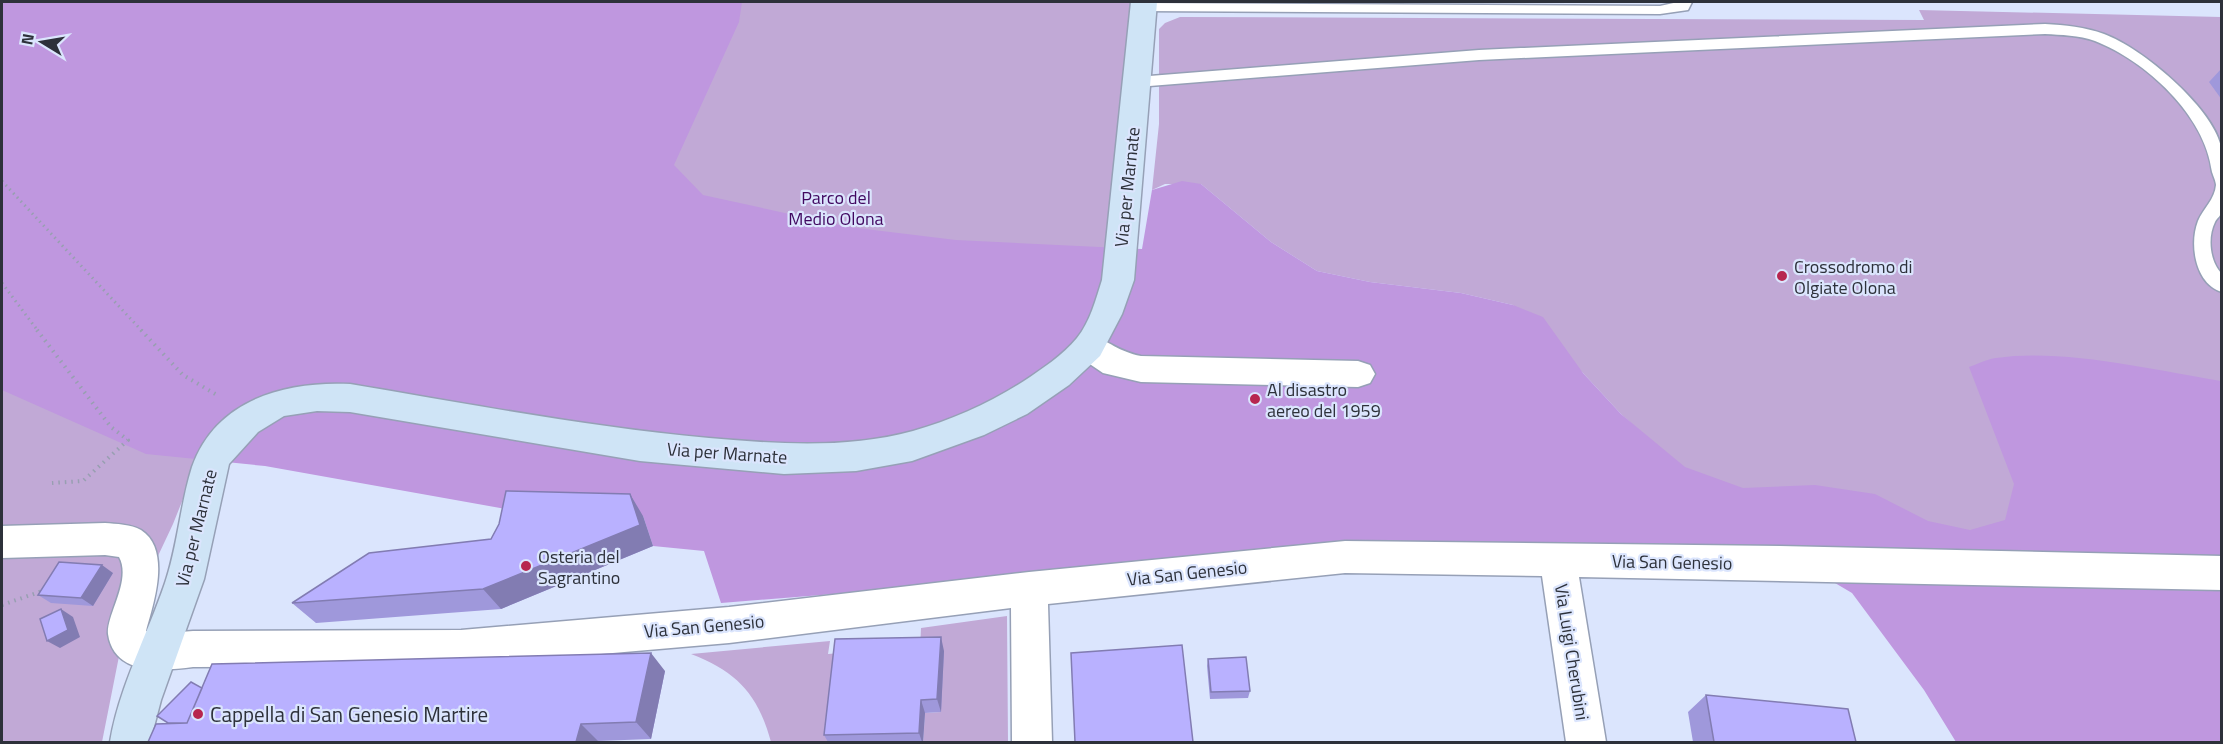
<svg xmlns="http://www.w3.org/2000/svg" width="2223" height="744" font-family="'Titillium Web',sans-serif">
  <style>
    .green { fill: #c1a9d6 }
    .forest { fill: #bf97df }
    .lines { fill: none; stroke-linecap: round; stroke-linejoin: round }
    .lane-casing { stroke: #96a0b6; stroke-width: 3 }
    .street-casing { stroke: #96a0b6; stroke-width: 3 }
    .secondary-casing { stroke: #96a0b6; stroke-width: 3 }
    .path-far1 { stroke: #989fb1; stroke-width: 3; stroke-dasharray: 1.5 4; stroke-linecap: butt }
    .path { stroke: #989fb1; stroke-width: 4; stroke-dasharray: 1.5 5; stroke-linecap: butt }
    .lane { fill: #fff; fill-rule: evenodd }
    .street { fill: #fff; fill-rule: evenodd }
    .secondary { fill: #cfe4f6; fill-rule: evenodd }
    .wall { fill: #9f98db }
    .shaded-wall { fill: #827cb2 }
    .building { fill: #b9b1ff; stroke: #827cb2; stroke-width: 1.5 }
    .poi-dot { fill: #b7264f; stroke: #dbe5fd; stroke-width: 2 }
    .labels { text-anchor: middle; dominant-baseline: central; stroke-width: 4.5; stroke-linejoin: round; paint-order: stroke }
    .street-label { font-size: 18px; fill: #2d313a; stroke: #dbe5fd }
    .park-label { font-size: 18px; fill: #410860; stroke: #dbe5fd }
    .poi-label { font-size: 18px; fill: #2d313a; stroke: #dbe5fd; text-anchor: start }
    .near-poi-label { font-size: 21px; fill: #2d313a; stroke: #dbe5fd; text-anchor: start }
  </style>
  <rect width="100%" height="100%" fill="#dbe5fd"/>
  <!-- green -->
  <path class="green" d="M2 2H1133L1115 273 199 459 173 524 125 626 102 742H2Z
    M1919 10 2221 17V545H1767L1621 414 1583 373 1513 305 1461 293 1370 282 1317 271 1271 242 1201 184H1165L1152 190 1159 124V29L1165 23 1180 17 1924 20Z
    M1007 616 1008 742H923L925 713 941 712 920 651 921 628Z
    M830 641 828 654 841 653 831 742H771C758 694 737 672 691 654Z"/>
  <!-- forest -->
  <path class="forest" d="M2 2H742L739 22 674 165 703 195 849 227 956 240 1142 249 1152 190 1182 181 1201 184 1271 242 1317 271 1370 282 1461 293 1513 305 1543 317 1583 373 1621 414 1685 467 1743 488 1815 485 1875 494 1928 521 1970 530 2005 520 2014 484 1969 367C1978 364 1987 359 1996 358 2063 348 2154 370 2221 381V742H1956L1924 690 1852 593 1818 573 1347 553 721 603 704 551 653 546 643 516 523 512 265 466 146 454 2 390Z"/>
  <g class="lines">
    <defs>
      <path id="lane" d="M1678 2H1692L1688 10 1660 14 1144 11 1137 7 1144 3 1660 6Z
        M2045 24C2065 25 2085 27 2104 34 2142 48 2211 106 2221 146 2223 159 2223 197 2222 211 2221 216 2217 218 2215 222 2207 238 2210 262 2222 274V292C2195 284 2189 244 2198 221 2203 209 2215 199 2216 185 2216 182 2213 175 2212 172 2205 115 2146 61 2095 41 2079 35 2061 35 2045 34L1479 60 1137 87 1130 82 1137 77 1479 50Z"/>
      <path id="street" d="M1089 334C1109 341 1119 352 1141 356L1358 361 1370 365 1375 374 1370 383 1358 387 1141 382 1103 373 1078 356 1073 347 1078 338Z
        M105 523C116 524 131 524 141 530 172 550 153 605 146 631L155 634 193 631 461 630 729 607 1029 572 1345 541 1780 546 2222 556V590L1579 577 1606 742H1566L1542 576 1345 573 1048 604 1052 742H1012L1011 608 729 643 461 666 193 667C163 671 114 676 108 634 106 615 132 580 119 557L105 555 2 558V526Z"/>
      <path id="secondary" d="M1131 2H1157L1134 280 1122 314 1100 356 1069 385 1027 414 984 435 912 461 856 471 784 474 640 461 350 412 317 411 284 416 258 432 229 464 204 579 161 700 150 742H110C119 687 147 636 165 583 178 545 180 505 192 467 216 399 286 381 350 384 469 404 589 427 709 438 777 444 847 449 913 431 952 420 990 403 1024 381 1042 369 1063 355 1077 338 1090 322 1096 299 1102 280Z"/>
    </defs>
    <!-- lane casing -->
    <use href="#lane" class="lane-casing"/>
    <!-- street casing -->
    <use href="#street" class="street-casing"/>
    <!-- secondary casing -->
    <use href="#secondary" class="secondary-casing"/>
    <!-- path-far1 -->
    <path class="path-far1" d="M2 181 142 331
      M2 283 38 331"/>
    <!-- path -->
    <path class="path" d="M37 330 111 427 128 440 83 481 52 483
      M141 330 183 375 217 395
      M2 605 45 590"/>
    <!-- lane -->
    <use href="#lane" class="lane"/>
    <!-- street -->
    <use href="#street" class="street"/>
    <!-- secondary -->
    <use href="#secondary" class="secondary"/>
  </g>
  <!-- wall -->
  <path class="wall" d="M2222 68V100L2209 82Z
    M643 516 653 546 501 609 316 623 292 603 491 539Z
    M113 573 93 606 51 603 38 595Z
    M944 651 941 712 925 713 923 742H828L824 735Z
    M1208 659 1250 691 1248 698 1210 699 1207 666Z
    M665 671 651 739 598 741 168 723 202 688Z
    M1706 695 1856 742H1693L1688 712Z"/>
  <!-- shaded-wall -->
  <path class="shaded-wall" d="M630 494 643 516 653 546 501 609 483 589Z
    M102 565 113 573 93 606 81 598Z
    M61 609 73 617 80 637 60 648 47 641Z
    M941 637 944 651 941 712 937 699Z
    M651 653 665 671 651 739 636 722Z
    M921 700 925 713 923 742H922L919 733Z
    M581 724 598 741 597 742H576Z"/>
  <!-- building -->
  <path class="building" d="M506 491 630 494 640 525 483 589 292 603 369 553 491 539 499 524Z
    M59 562 102 565 81 598 38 595Z
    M61 609 68 630 47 641 40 619Z
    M941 637 937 699 921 700 919 733 824 735 835 639Z
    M1182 645 1193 742H1075L1071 653Z
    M651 653 636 722 581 724 576 742H148L156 724 187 723 212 664Z
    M1246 657 1250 691 1211 692 1208 659Z
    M191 682 202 688 187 723H168L157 716Z
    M1706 695 1848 709 1856 742H1714Z"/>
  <!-- markers -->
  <g class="poi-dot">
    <circle cx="1782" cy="276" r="6"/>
    <circle cx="1255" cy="399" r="6"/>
    <circle cx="526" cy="566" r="6"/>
    <circle cx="198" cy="714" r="6"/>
  </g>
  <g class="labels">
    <!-- street labels -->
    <g class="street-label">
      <text transform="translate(1127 187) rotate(-84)">Via per Marnate</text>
      <text transform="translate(727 453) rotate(4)">Via per Marnate</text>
      <text transform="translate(196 528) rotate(-76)">Via per Marnate</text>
      <text transform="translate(1672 562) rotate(1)">Via San Genesio</text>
      <text transform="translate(1187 573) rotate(-6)">Via San Genesio</text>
      <text transform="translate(704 626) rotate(-5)">Via San Genesio</text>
      <text transform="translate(1572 652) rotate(81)">Via Luigi Cherubini</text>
    </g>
    <!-- park labels -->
    <g class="park-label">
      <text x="836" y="197">Parco del<tspan x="836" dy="21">Medio Olona</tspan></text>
    </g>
    <!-- poi labels -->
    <g class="poi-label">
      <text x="1794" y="266">Crossodromo di<tspan x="1794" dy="21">Olgiate Olona</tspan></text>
      <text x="1267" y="389">Al disastro<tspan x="1267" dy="21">aereo del 1959</tspan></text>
      <text x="538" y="556">Osteria del<tspan x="538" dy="21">Sagrantino</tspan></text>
    </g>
    <!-- near-poi labels -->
    <g class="near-poi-label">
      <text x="210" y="714">Cappella di San Genesio Martire</text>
    </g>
  </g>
  <!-- border -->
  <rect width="2223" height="744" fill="none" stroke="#2d313a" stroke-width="6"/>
  <!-- north arrow -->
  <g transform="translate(42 42) rotate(281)" stroke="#dbe5fd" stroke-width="4.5" paint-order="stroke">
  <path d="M0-4.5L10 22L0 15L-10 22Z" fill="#2d313a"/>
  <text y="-9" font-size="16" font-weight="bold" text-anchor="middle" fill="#2d313a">N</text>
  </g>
</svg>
